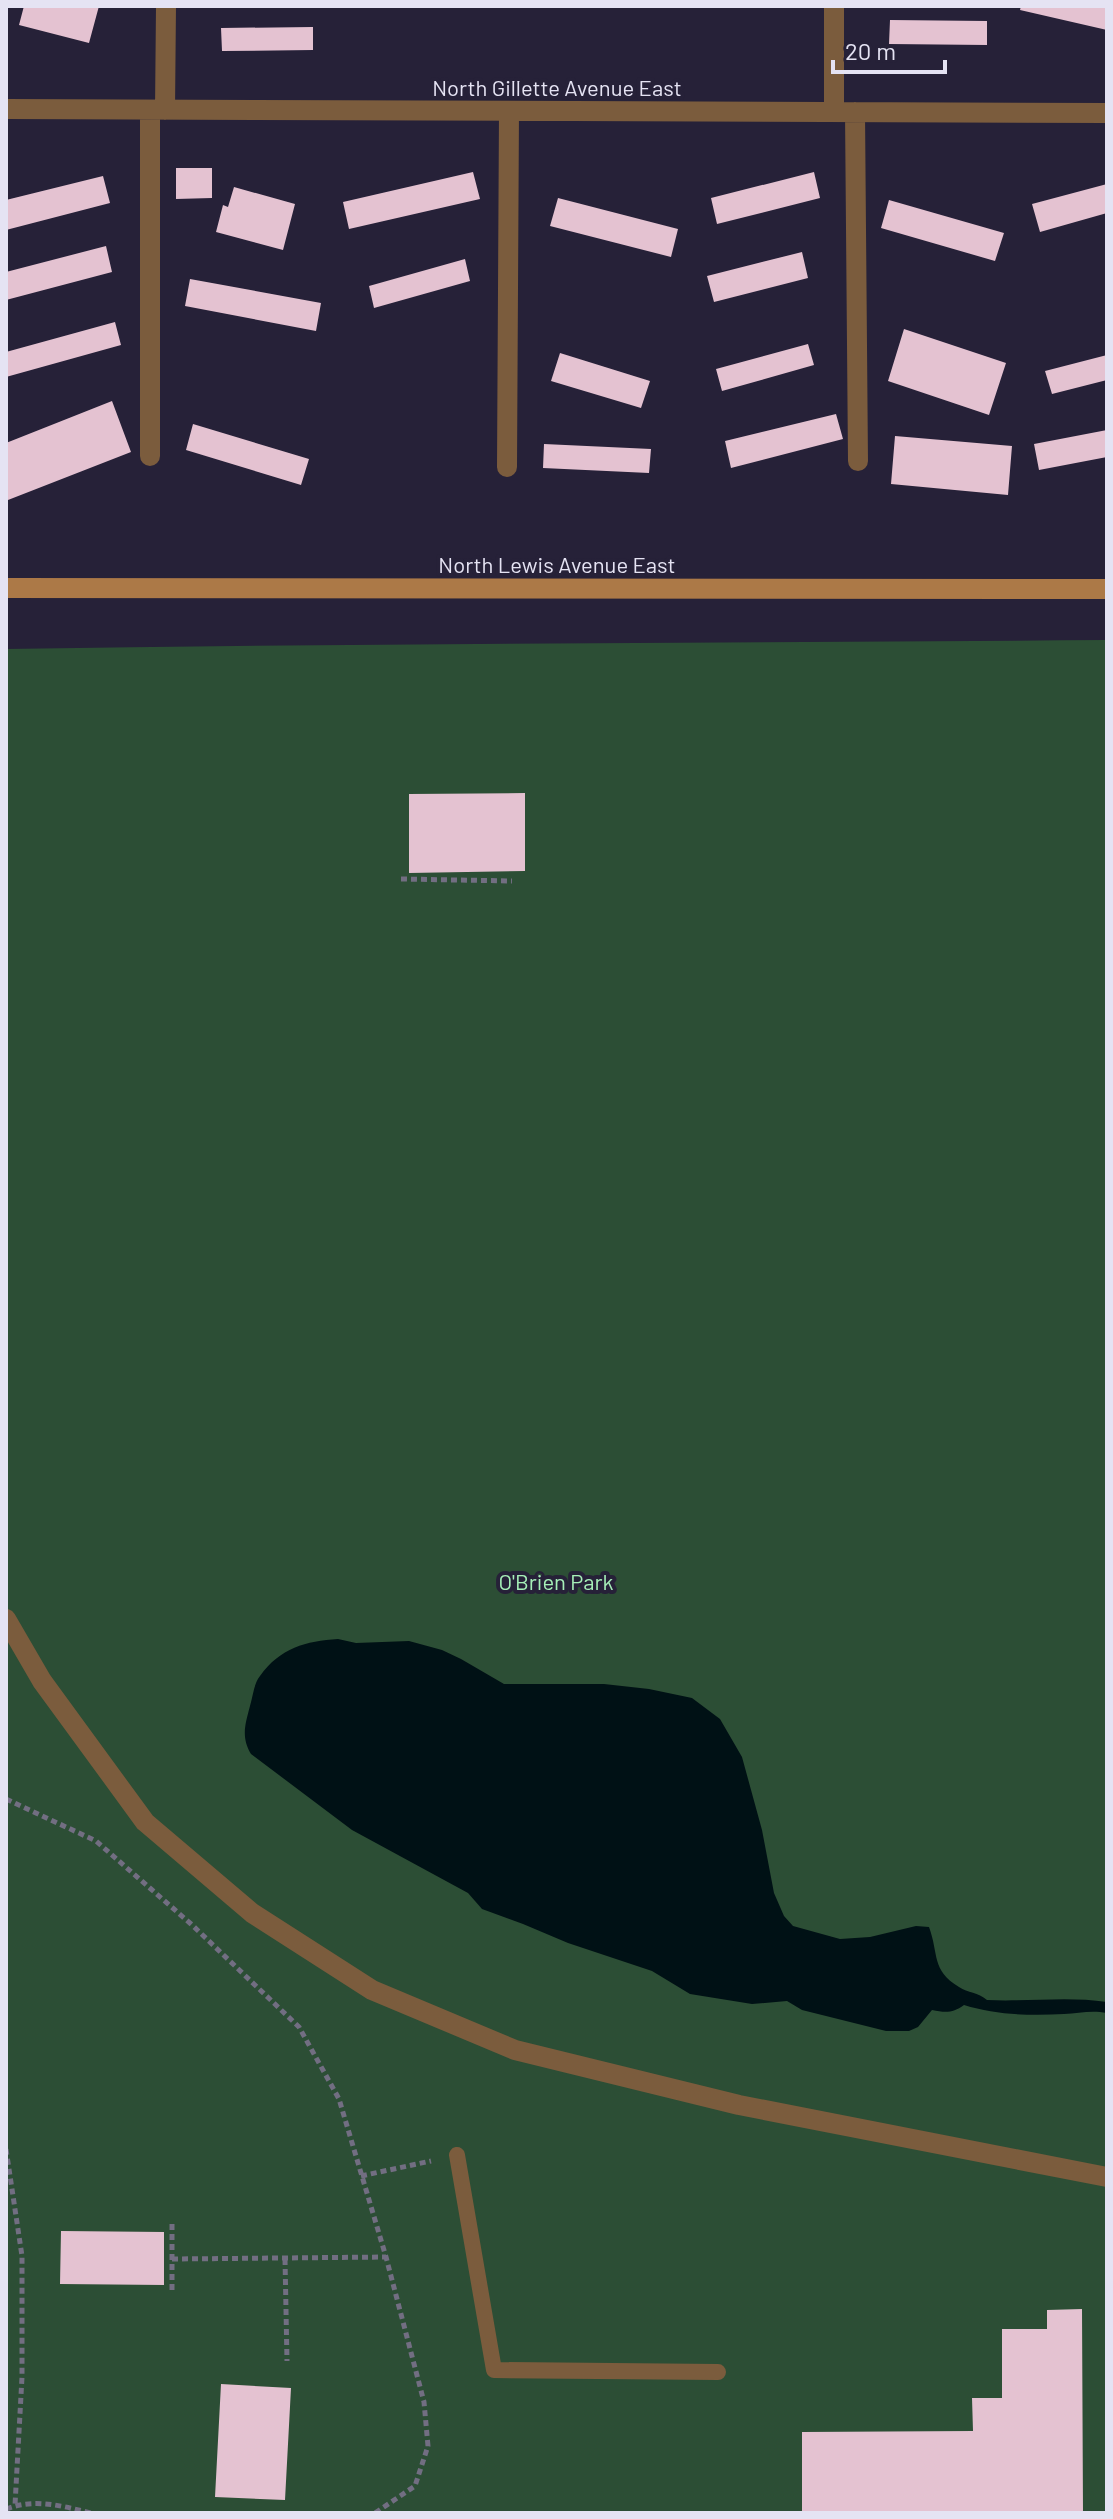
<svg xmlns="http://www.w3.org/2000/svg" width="1113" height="2519" font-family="Barlow,sans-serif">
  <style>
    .green { fill: #2c4e35 }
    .water { fill: #001115 }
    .building { fill: #e4c2d1 }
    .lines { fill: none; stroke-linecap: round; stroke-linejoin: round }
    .path { stroke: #726e82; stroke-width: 5; stroke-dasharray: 6 4; stroke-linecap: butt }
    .lane { stroke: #7b5c3d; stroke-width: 16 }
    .street { stroke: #7b5c3d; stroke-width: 20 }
    .secondary { stroke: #ac7947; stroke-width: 20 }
    .labels { text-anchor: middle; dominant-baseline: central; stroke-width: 8; stroke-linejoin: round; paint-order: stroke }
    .street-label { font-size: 22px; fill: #e5e3f3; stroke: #262138 }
    .park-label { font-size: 22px; fill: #a6efb8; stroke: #262138 }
  </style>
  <rect width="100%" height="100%" fill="#262138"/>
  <!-- green -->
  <path class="green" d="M1107 640V2513H6V649C373 643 740 643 1107 640Z"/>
  <!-- water -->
  <path class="water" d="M338 1639 356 1643 409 1641 442 1650 461 1659 504 1684H604L649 1689 692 1698 720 1719 742 1757 762 1830 774 1893 784 1916 793 1926 840 1939 870 1937 916 1926 929 1927C939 1954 931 1970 959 1987 968 1993 978 1992 987 2000 1027 2002 1067 1996 1107 2002V2013C1092 2010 1079 2013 1064 2014 1031 2016 996 2015 964 2005 953 2013 946 2013 932 2010L918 2027 909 2031H886L802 2010 787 2001 752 2004 690 1994 652 1971 568 1943 523 1924 482 1909 468 1893 352 1830 251 1754C241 1737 245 1725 250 1706 253 1696 254 1683 260 1676 280 1648 306 1641 338 1639Z"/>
  <!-- building -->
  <path class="building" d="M24 6H99L89 43 19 25Z
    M1021 6H1107V30L1020 10Z
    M890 20 987 21V45L889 44Z
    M313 27V50L222 51 221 28Z
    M176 168H212V198L176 199Z
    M473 172 480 199 349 229 343 202Z
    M814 172 820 198 717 224 711 198Z
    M103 176 110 203 6 230V200Z
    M1107 184V213L1040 232 1032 204Z
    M234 187 295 204 283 250 216 232 223 205 228 207Z
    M558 198 678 229 671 257 550 226Z
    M889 200 1004 233 995 261 881 228Z
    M106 246 112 272 6 300V272Z
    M802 252 808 278 714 302 707 276Z
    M465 259 470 281 374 308 369 286Z
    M190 279 321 303 316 331 185 306Z
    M115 322 121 345 6 377V352Z
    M904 329 1006 363 989 415 888 381Z
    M808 344 814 365 722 391 716 369Z
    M560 353 650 381 641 408 551 381Z
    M1107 355V380L1052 394 1045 371Z
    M112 401 131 452 8 500 6 443Z
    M836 414 843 439 731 468 725 441Z
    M193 424 309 459 301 485 186 450Z
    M1107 430V457L1039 470 1034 444Z
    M895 436 1012 446 1008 495 891 484Z
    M544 444 651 449 649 473 543 468Z
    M525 793V871L409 873V794Z
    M61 2231 164 2232V2285L60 2284Z
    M1082 2309 1083 2513H802V2432L973 2431 972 2398H1002V2329H1047V2310Z
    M221 2384 291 2388 285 2500 215 2497Z"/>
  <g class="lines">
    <!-- path -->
    <path class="path" d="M401 879 512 881
      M6 1799 96 1841 191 1924 299 2027 339 2099 386 2257 424 2402 428 2446 415 2486 375 2513
      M6 2149 22 2256V2377L15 2505
      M361 2176 431 2161
      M172 2224V2293
      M172 2259 386 2257
      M285 2259 287 2361
      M6 2509C35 2498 62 2506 91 2513"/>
    <!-- lane -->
    <path class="lane" d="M457 2155 494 2370 718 2372"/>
    <!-- street -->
    <path class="street" d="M6 109 1107 113
      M150 110V456
      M165 110 166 6
      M834 112V6
      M855 112 858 461
      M507 467 509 111
      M6 1619 42 1681 145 1822 252 1913 372 1990 515 2050 739 2105 1107 2177"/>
    <!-- secondary -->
    <path class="secondary" d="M6 588 1107 589"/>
  </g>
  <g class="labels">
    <!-- street labels -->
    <g class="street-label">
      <text x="557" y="87">North Gillette Avenue East</text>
      <text x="557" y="564">North Lewis Avenue East</text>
    </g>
    <!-- park labels -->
    <g class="park-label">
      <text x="556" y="1581">O'Brien Park</text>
    </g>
  </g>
  <!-- border -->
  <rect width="1113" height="2519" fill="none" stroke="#e5e3f3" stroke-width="16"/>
  <!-- scale -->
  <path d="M833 60v12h112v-12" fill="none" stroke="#e5e3f3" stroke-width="4"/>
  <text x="845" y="60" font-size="24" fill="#e5e3f3" stroke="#262138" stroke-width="6" paint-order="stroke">20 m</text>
</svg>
